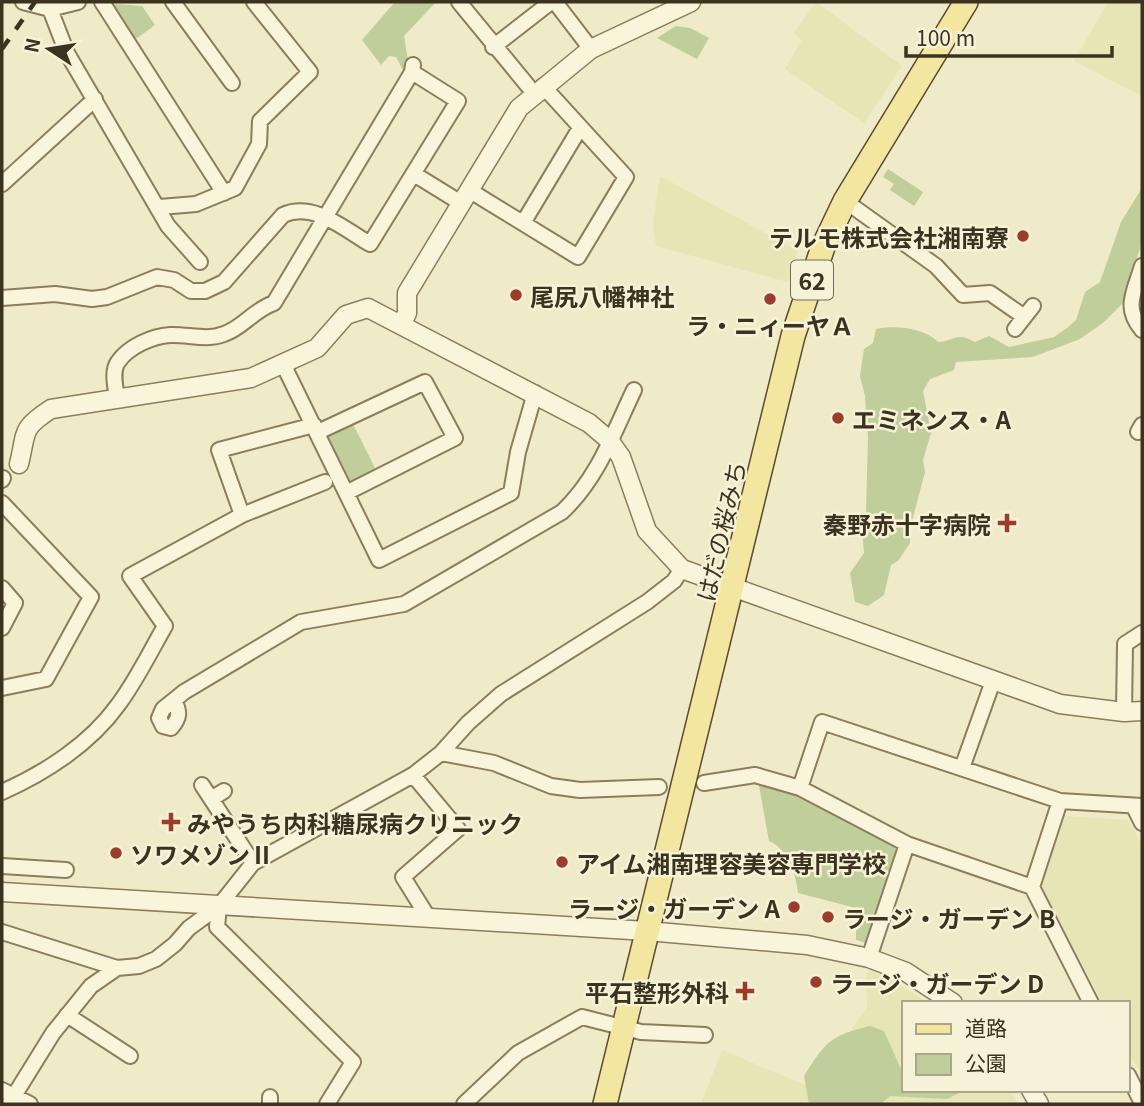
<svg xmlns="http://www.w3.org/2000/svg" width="1144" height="1106" font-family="Georgia,'Noto Sans JP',serif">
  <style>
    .farmland { fill: #e5e5b5 }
    .green { fill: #c0ce9b }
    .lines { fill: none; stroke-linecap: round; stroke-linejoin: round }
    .minor-casing { stroke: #8c7d5c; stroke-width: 18 }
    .tertiary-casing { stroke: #8c7d5c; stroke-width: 21 }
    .primary-casing { stroke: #5a4a30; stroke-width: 26 }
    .minor { stroke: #f9f5db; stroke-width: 14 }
    .tertiary { stroke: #f9f5db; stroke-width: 18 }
    .primary { stroke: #f2e6a0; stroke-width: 23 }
    .rail { stroke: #3c3220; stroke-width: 4.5; stroke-dasharray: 12 12; stroke-linecap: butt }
    .poi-dot { fill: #9b3d2b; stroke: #f6f2d7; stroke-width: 2.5 }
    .labels { text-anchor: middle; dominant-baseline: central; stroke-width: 5; stroke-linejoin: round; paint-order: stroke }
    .shield { fill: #f6f2d7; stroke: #746c57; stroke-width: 2 }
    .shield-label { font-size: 23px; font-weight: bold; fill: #3c3220 }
    .poi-label { font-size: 24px; font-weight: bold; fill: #3c3220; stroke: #f6f2d7; text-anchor: start }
    .street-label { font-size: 24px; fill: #3c3220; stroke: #f6f2d7 }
  </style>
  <rect width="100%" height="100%" fill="#efeac7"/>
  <!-- farmland -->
  <path class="farmland" d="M816 2 902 66 864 123 785 69 802 40 794 33Z
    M1108 2H1142V96L1074 61Z
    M660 176 798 251 788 282 656 246 653 224Z
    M1065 816 1128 820 1142 845V1076L1128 1050V1003H1103L1041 887Z
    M873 968 928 1003H904V1090H1010L1018 1104H701L722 1050 810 1087 867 1008 866 974Z"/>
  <!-- green -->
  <path class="green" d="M395 2H436L404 36 409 67 405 74 396 57 389 56 381 65 362 40Z
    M115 4 142 6 155 25 133 41 113 11Z
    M676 26 690 28 709 38 697 59 657 38Z
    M888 169 923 192 914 206 890 190 894 184 883 177Z
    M1142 188V242L1123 303 1103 323 1080 339 1033 357 956 362 954 370 930 379 923 391 931 433 923 460 925 472 911 525 910 543 898 561 891 565 884 595 868 606 855 602 850 573 864 553 862 530 866 512 868 437 865 396 860 376 864 349 873 343 876 329C896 325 924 328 938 342 955 341 955 331 975 342L989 336 1009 347 1054 337 1067 328 1076 320 1085 292 1100 282 1121 222Z
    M352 422 377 472 354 482 348 481 328 438 329 432Z
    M758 780 797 792 896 845 898 850 866 943 856 940V915L852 907 798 893C796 874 788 849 769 841Z
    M870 1026 884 1031 904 1076V1090H965L947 1099 890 1096 881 1104H809L804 1076C826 1041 830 1036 870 1026Z"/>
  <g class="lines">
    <defs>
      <path id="minor" d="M23 2 50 9 78 2
        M102 2 224 193
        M173 2 232 83
        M459 2 528 86
        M555 2 591 49
        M50 9 67 53 168 226 200 262
        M493 47 551 2
        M414 174 461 203
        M2 184 95 99
        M477 195 578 257 626 177 543 86
        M845 201 936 266 963 295 990 293 1023 316
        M160 207 196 204 235 188 259 144 260 121 310 72 254 2
        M523 223 580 128
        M1142 266C1134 293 1123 307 1142 330
        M2 298 55 294 92 299 107 297 157 277 174 280 191 291H205L224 282 283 215C313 201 344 229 370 244L458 101 412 72
        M1015 329 1033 306
        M283 364 379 560 511 493 518 452 535 393
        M117 399C116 388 111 372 118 362 128 347 152 336 170 335 187 334 207 341 224 334 244 327 252 311 274 303L412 72 413 65
        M318 432 425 382 455 438 348 492
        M1138 432 1142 425
        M2 480 3 478
        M2 503 91 597 46 679 2 688
        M242 515 219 450 314 425
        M2 588 15 603 2 628
        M174 700C180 712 180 718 171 728L163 726 159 718 163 709 184 692 301 622 404 604 562 512C598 478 613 434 634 390
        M1124 712 1125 644 1142 633
        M441 753 494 763 551 786 580 790 659 787
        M962 768 993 681
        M413 775 458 829 403 877 428 917
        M704 783 755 775 800 788 907 844 1032 887 1091 1003
        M202 785 253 863
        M800 788 822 722 1060 801 1142 806
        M2 792C45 773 90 744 118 705 136 681 150 652 165 626L130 576 242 515 325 482
        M211 799 224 791
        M1134 807 1142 823
        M2 866 66 870
        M1032 887 1060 801
        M219 906 217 927 353 1062 327 1104
        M2 932 117 968
        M869 958 907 844
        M67 1015 130 1056
        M1128 1075 1142 1103
        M2 1090 30 1104
        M9 1104 53 1033 91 986 117 968 139 966 156 959 175 944 189 928 219 906 253 863 413 775 441 753 468 723 501 694 647 602 674 581 682 569
        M270 1104V1097
        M464 1104 518 1053 582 1017 641 1032 705 1035"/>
      <path id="tertiary" d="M402 324 407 313V293L519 108 591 49 691 2
        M19 464C27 432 20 429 51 409L251 378 317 348 346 315 368 308 589 423 609 440 621 457 647 531 682 569 1060 704 1124 712 1142 711
        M2 892 647 931 807 945 869 958 906 972 953 1003
        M1031 1090 1039 1104"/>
      <path id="primary" d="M605 1104 793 336 823 247 845 201 966 2"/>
    </defs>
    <!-- minor casing -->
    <use href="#minor" class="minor-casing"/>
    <!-- tertiary casing -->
    <use href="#tertiary" class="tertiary-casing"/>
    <!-- primary casing -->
    <use href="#primary" class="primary-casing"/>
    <!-- minor -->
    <use href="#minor" class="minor"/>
    <!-- tertiary -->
    <use href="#tertiary" class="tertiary"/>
    <!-- primary -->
    <use href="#primary" class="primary"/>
    <!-- rail -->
    <path class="rail" d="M2 49 35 2"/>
  </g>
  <!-- markers -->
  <g class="poi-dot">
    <circle cx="1023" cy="236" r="7"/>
    <circle cx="516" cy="295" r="7"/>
    <circle cx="770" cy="299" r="7"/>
    <circle cx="838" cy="418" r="7"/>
    <path d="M1003.5 512.5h7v7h7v7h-7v7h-7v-7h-7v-7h7z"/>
    <path d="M167.5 811.5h7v7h7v7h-7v7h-7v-7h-7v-7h7z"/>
    <circle cx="116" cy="853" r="7"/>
    <circle cx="562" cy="862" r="7"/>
    <circle cx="794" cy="907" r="7"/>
    <circle cx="828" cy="917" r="7"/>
    <circle cx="816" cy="982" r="7"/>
    <path d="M741.5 980.5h7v7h7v7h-7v7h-7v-7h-7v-7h7z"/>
  </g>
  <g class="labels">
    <!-- shield labels -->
    <rect class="shield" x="791" y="260.5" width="42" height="39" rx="5"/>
    <g class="shield-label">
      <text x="812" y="280">62</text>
    </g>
    <!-- poi labels -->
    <g class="poi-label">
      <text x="1009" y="236" text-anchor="end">テルモ株式会社湘南寮</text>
      <text x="530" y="295">尾尻八幡神社</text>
      <text x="770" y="324" text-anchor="middle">ラ・ニィーヤＡ</text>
      <text x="852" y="418">エミネンス・A</text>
      <text x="991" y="523" text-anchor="end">秦野赤十字病院</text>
      <text x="187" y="822">みやうち内科糖尿病クリニック</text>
      <text x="130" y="853">ソワメゾンⅡ</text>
      <text x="576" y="862">アイム湘南理容美容専門学校</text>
      <text x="780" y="907" text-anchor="end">ラージ・ガーデン A</text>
      <text x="842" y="917">ラージ・ガーデン B</text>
      <text x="830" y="982">ラージ・ガーデン D</text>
      <text x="729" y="991" text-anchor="end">平石整形外科</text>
    </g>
    <!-- street labels -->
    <g class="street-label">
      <text transform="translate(720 531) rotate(-77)">はだの桜みち</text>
    </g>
  </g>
  <!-- border -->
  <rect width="1144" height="1106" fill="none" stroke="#3c3220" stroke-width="7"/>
  <!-- legend -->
  <rect x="902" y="1001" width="228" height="91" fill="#f6f2d7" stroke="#aca58e" stroke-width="2"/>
  <rect x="916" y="1024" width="35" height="10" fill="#f2e6a0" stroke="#aca58e" stroke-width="2"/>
  <text x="965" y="1036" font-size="21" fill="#3c3220">道路</text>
  <rect x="916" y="1054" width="35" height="21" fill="#c0ce9b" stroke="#aca58e" stroke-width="2"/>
  <text x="965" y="1071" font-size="21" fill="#3c3220">公園</text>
  <!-- north arrow -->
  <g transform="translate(49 49) rotate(282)" stroke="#f6f2d7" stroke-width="5" paint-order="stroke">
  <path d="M0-5L12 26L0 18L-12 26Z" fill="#3c3220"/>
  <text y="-10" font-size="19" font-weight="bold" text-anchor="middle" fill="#3c3220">N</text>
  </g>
  <!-- scale -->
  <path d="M906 46v10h206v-10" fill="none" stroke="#3c3220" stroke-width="3.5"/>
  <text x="916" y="46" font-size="21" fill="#3c3220" stroke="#f6f2d7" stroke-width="5" paint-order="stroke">100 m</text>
</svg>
